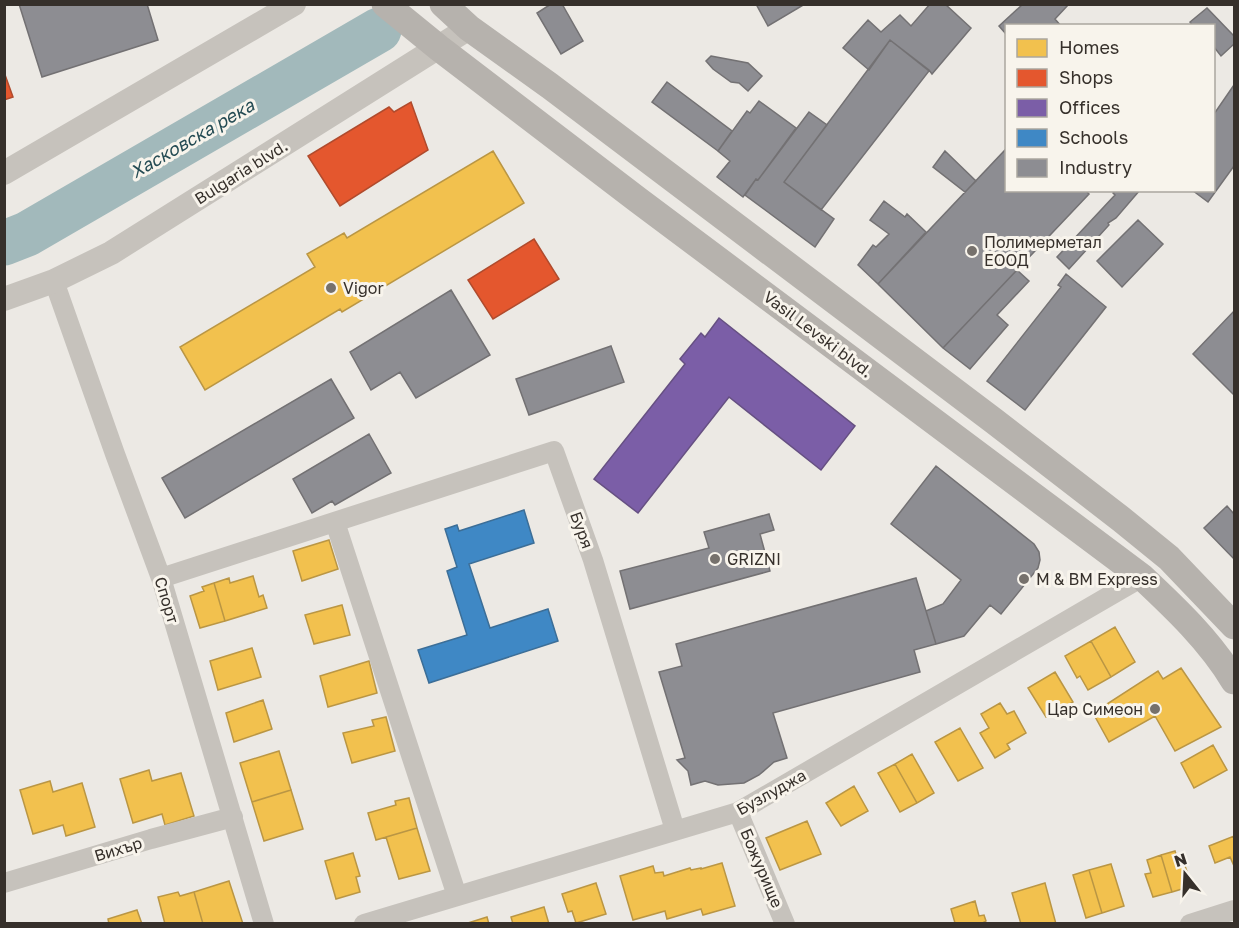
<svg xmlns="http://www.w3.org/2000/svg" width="1239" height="928" font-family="'Golos Text',sans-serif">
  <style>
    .homes { fill: #f2c14e; stroke: #ba9644; stroke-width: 1.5 }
    .shops { fill: #e4572e; stroke: #b04b2d; stroke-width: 1.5 }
    .offices { fill: #7b5ea7; stroke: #665082; stroke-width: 1.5 }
    .schools { fill: #3f88c5; stroke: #3c6e97; stroke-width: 1.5 }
    .industry { fill: #8d8d92; stroke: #737173; stroke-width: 1.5 }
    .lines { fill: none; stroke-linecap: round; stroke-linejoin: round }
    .river { stroke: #a2b9bb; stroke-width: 45 }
    .minor { stroke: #c6c2bc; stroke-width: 20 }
    .tertiary { stroke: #c6c2bc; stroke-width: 24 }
    .secondary { stroke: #b6b2ad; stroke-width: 27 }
    .poi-dot { fill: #76716c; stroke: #f8f4ec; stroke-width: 2 }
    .labels { text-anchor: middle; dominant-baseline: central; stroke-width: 6; stroke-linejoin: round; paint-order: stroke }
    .street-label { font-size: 16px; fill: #36302b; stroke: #f8f4ec }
    .poi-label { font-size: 16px; fill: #36302b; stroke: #f8f4ec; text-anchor: start }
    .water-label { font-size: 18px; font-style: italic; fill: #244b53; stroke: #f8f4ec }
  </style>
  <rect width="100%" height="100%" fill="#ece9e4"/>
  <!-- homes -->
  <path class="homes" d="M493 151 524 203 342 312 340 309 205 390 180 347 315 267 307 254 344 233 347 238Z
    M329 540 338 569 302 581 293 551Z
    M253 576 259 597 263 595 267 608 225 621 214 583 229 578 230 583Z
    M214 583 225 621 200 628 190 596 204 591 202 587Z
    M342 605 350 635 314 644 305 615Z
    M1115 627 1135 662 1111 677 1091 641Z
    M1091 641 1111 677 1088 690 1080 676 1077 678 1065 656Z
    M252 648 261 677 218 690 210 661Z
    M369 661 377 693 328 707 320 676Z
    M1181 668 1221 727 1175 751 1155 716 1109 742 1093 713 1158 671 1163 679Z
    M1055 672 1073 702 1046 717 1028 688Z
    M263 700 272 729 234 742 226 713Z
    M1000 703 1007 714 1014 711 1026 733 1007 744 1010 749 995 758 980 733 989 728 981 714Z
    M386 717 395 751 352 763 343 733 374 726 372 720Z
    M960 728 983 768 958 781 935 742Z
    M1213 745 1227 770 1194 788 1181 763Z
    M279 751 291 790 252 802 240 763Z
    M912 754 934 793 917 803 895 764Z
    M895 764 917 803 900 812 878 773Z
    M149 770 152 781 181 773 194 816 165 825 162 814 133 823 120 779Z
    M50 781 53 792 82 783 95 827 66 836 63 825 33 834 20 790Z
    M854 786 868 811 841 826 826 803Z
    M291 790 303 829 264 841 252 802Z
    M409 798 417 828 376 840 368 813 396 805 395 801Z
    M807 821 821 854 780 870 766 838Z
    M417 828 430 871 399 879 386 837Z
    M1234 836V866L1230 857 1215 863 1209 846Z
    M1175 851 1179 864 1184 863 1192 886 1172 892 1161 855Z
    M353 853 360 876 356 877 360 892 336 899 325 861Z
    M1161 855 1172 892 1153 897 1145 874 1151 873 1147 860Z
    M722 863 735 906 703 915 701 909 667 919 665 911 633 920 620 876 653 866 655 873 663 872 664 876 690 868 691 870 701 868V869Z
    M1111 864 1124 906 1102 913 1089 870Z
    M1089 870 1102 913 1086 918 1073 875Z
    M229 881 243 924H203L194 892Z
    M596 883 606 914 576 923 572 911 568 912 562 894Z
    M1045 883 1056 924H1021L1012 893Z
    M178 892 180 896 194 892 203 924H165L158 897Z
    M975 901 979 916 984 915 986 921 981 924H952L955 923 951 909Z
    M544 907 549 924H513L511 917Z
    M137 910 142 924H109L108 919Z
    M487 917 489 924H466L468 923Z"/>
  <!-- shops -->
  <path class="shops" d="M4 72 13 97 4 100Z
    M411 102 428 150 340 206 308 156 389 107 394 112Z
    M534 239 559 279 493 319 468 280Z"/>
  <!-- offices -->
  <path class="offices" d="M719 318 855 426 821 470 729 397 638 513 594 479 685 364 680 359 701 333 705 337Z"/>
  <!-- schools -->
  <path class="schools" d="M524 510 534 543 469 564 490 628 548 609 558 641 429 683 418 650 467 635 447 571 457 567 445 529 457 525 459 531Z"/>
  <!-- industry -->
  <path class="industry" d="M19 4H147L158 40 42 77Z
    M551 4H562L583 41 561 54 537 13Z
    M756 4H805L768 26Z
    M930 4H945L971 28 932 74 929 70 890 40 869 70 843 48 868 20 881 32 900 15 911 26Z
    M1023 4H1069L1055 19 1061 26H1006V34L999 26Z
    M1207 8 1234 36V44L1221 56 1214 47V26H1193L1190 22Z
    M890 40 929 71 821 210 784 182Z
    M711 56 748 63 762 76 748 91 739 83 731 82 713 69 706 61Z
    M667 82 732 131 718 151 652 102Z
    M1234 85V166L1208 202 1192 190H1214V114Z
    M759 101 796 128 758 180 756 179 743 197 717 177 730 161 718 151 747 111 750 113Z
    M809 112 827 125 784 182 834 219 815 247 745 195 756 179 758 180Z
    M1006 149V190H1085L1089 194 943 348 878 284Z
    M945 151 976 181 965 192 933 167Z
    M1116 190H1140L1116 218 1108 223 1109 225 1069 269 1057 257 1115 195 1113 193Z
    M884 201 905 217 907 214 926 232 878 284 858 265 873 245 876 247 889 234 870 220Z
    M1138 220 1163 244 1122 287 1097 261Z
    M1017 270 1029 281 997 315 1008 325 970 369 943 348Z
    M1066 274 1106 307 1025 410 987 381 1061 287 1058 285Z
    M451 290 490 355 416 398 400 372 371 390 350 352Z
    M1234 311V395L1193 354Z
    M611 346 624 382 529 415 516 379Z
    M331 379 354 418 185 518 162 478Z
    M369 434 391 473 335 505 332 501 312 513 293 479Z
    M936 466 1034 544 1039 552 1040 560 1038 568 1001 614 990 605 964 636 936 644 926 611 943 604 961 580 891 524Z
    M1227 506 1234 514V559L1204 528Z
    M769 514 774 530 760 534 770 571 630 609 620 571 709 548 704 532Z
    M916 578 936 644 914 650 920 672 773 713 787 758 774 762 759 775 744 783 718 785 705 781 691 785 688 771 677 760 685 758 659 672 682 666 676 644Z"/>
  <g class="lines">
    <!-- river -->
    <path class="river" d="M4 243 27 234 379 30"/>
    <!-- minor -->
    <path class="minor" d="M54 281 115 454 161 578 264 924
      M335 522 457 896
      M161 578 554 451 593 560 675 830
      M738 812 785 924
      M4 883 151 839 233 817
      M364 924 738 812 1142 577
      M1190 924 1234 910"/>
    <!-- tertiary -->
    <path class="tertiary" d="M4 173 294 4
      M4 299 54 281 111 253 469 28"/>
    <!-- secondary -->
    <path class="secondary" d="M385 4 439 48 638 200 1142 577C1175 608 1210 641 1234 681
      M443 4 469 28 550 86 994 421 1121 519 1169 558 1234 626"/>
  </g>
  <!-- markers -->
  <g class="poi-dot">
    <circle cx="972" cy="251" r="6"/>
    <circle cx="331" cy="288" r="6"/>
    <circle cx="715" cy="559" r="6"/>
    <circle cx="1024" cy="579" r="6"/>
    <circle cx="1155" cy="709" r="6"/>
  </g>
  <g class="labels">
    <!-- street labels -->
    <g class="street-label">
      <text transform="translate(241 172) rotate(-32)">Bulgaria blvd.</text>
      <text transform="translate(818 334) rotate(37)">Vasil Levski blvd.</text>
      <text transform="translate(582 530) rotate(70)">Буря</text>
      <text transform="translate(167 600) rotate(73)">Спорт</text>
      <text transform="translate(771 792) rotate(-29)">Бузлуджа</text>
      <text transform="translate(118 849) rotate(-17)">Вихър</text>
      <text transform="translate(762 868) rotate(67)">Божурище</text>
    </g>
    <!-- poi labels -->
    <g class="poi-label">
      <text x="984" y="242">Полимерметал<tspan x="984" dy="18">ЕООД</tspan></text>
      <text x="343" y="288">Vigor</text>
      <text x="727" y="559">GRIZNI</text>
      <text x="1036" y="579">M &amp; BM Express</text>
      <text x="1143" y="709" text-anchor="end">Цар Симеон</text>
    </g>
    <!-- water labels -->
    <g class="water-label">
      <text transform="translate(192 138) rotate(-30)">Хасковска река</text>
    </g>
  </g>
  <!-- border -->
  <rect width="1239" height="928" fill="none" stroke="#36302b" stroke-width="12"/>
  <!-- legend -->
  <rect x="1005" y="24" width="210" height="168" fill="#f8f4ec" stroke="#aaa69f" stroke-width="1.5"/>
  <rect x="1017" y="39" width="30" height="18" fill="#f2c14e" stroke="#aaa69f" stroke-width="1.5"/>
  <text x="1059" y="54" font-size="18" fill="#36302b">Homes</text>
  <rect x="1017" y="69" width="30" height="18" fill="#e4572e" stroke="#aaa69f" stroke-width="1.5"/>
  <text x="1059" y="84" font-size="18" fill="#36302b">Shops</text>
  <rect x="1017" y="99" width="30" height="18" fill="#7b5ea7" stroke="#aaa69f" stroke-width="1.5"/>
  <text x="1059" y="114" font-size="18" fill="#36302b">Offices</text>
  <rect x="1017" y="129" width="30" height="18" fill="#3f88c5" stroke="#aaa69f" stroke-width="1.5"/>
  <text x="1059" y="144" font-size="18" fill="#36302b">Schools</text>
  <rect x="1017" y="159" width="30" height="18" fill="#8d8d92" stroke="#aaa69f" stroke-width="1.5"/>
  <text x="1059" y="174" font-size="18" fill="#36302b">Industry</text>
  <!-- north arrow -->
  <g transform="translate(1185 874) rotate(342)" stroke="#f8f4ec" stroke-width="4.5" paint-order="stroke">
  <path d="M0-4.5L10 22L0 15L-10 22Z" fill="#36302b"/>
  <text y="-9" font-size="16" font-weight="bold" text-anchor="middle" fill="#36302b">N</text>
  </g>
</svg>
